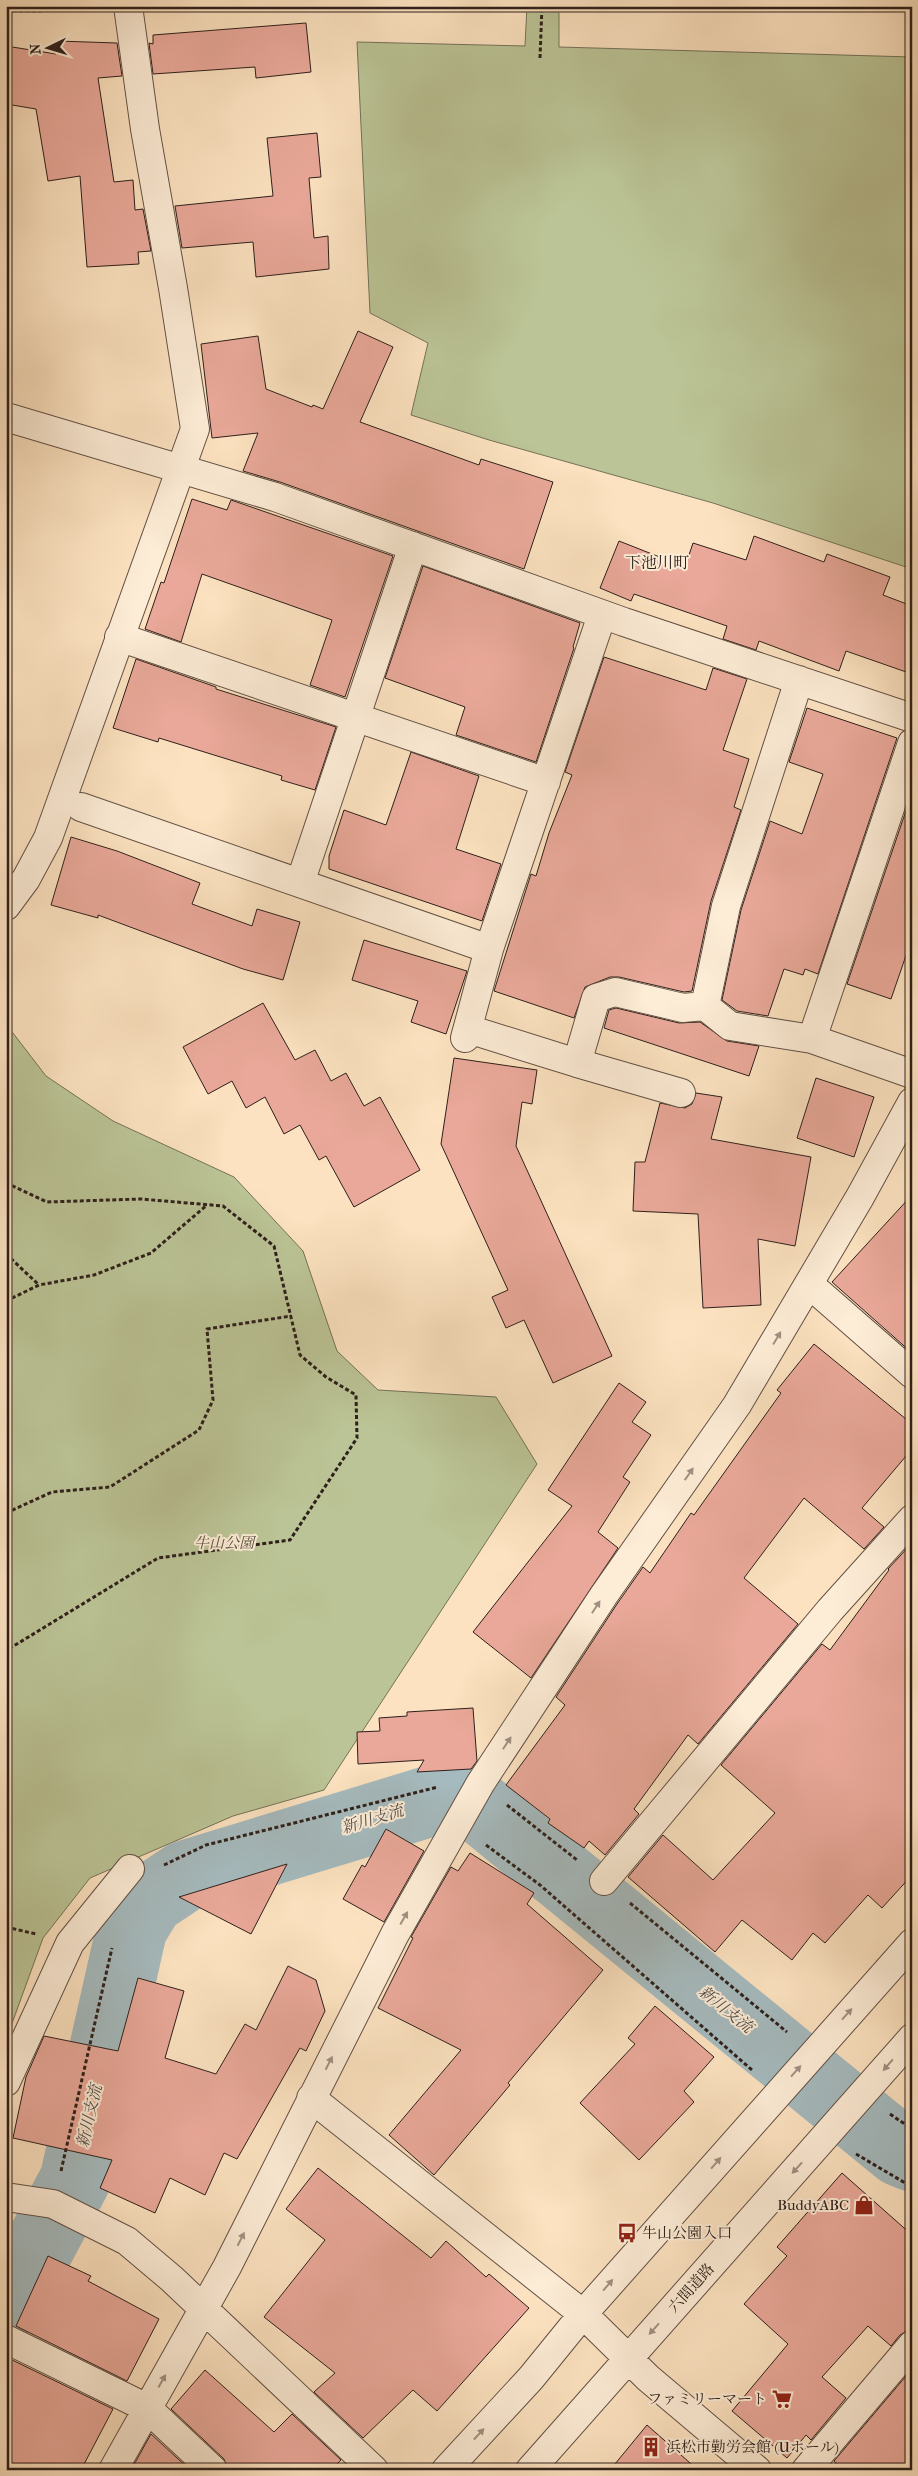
<svg xmlns="http://www.w3.org/2000/svg" width="918" height="2476" font-family="'IM FELL French Canon','Noto Serif JP',serif">
  <style>
    .green { fill: #bbc496; stroke: #747258 }
    .lines { fill: none; stroke-linecap: round; stroke-linejoin: round }
    .river { stroke: #a5babe; stroke-width: 71 }
    .building { fill: #e9a899; stroke: #2e201b }
    .minor-casing { stroke: #625044; stroke-width: 30 }
    .path { stroke: #2e201b; stroke-width: 3; stroke-dasharray: 4 2.5; stroke-linecap: butt }
    .minor { stroke: #fdecd6; stroke-width: 28 }
    .oneway { fill: #a09082 }
    .labels { text-anchor: middle; dominant-baseline: central; stroke-width: 4; stroke-linejoin: round; paint-order: stroke }
    .park-label { font-size: 15px; font-style: italic; fill: #585140; stroke: #fdecd6 }
    .poi-label { font-size: 15px; fill: #2e201b; stroke: #fdecd6; text-anchor: end }
    .street-label { font-size: 15px; fill: #2e201b; stroke: #fdecd6 }
    .neighbourhood-label { font-size: 16px; fill: #2e201b; stroke: #fdecd6 }
    .water-label { font-size: 16px; font-style: italic; fill: #524e4c; stroke: #fdecd6 }
  </style>
  <rect width="100%" height="100%" fill="#fce2c0"/>
  <filter id="stains"><feTurbulence type="fractalNoise" baseFrequency=".004" numOctaves="4"/><feColorMatrix values="0 0 0 0 .2 0 0 0 0 .09 0 0 0 0 .02 0 0 0 .5 -.17"/></filter>
  <radialGradient id="worn" r=".72"><stop offset=".6" stop-color="#630" stop-opacity="0"/><stop offset="1" stop-color="#630" stop-opacity=".3"/></radialGradient>
  <!-- green -->
  <path class="green" d="M527 6H559V47L912 57V569L713 503 489 440 411 415 428 343 370 313 357 42 525 46Z
    M6 1024 46 1076 113 1121 234 1177 303 1251 337 1351 378 1390 496 1397 537 1464 324 1790 233 1816 90 1878 43 1938 6 2040Z"/>
  <g class="lines">
    <!-- river -->
    <path class="river" d="M6 2305 16 2291 75 2180 132 1928 149 1900 185 1876 460 1792 900 2151 912 2156"/>
  </g>
  <!-- building -->
  <path class="building" d="M306 23 311 72 256 78 255 67 153 74 149 43 153 44V35Z
    M57 41 117 43 122 76 98 78 114 182 133 180 135 210 143 209 151 251 138 252 139 264 87 267 80 176 48 181 36 109 6 104V46L56 54Z
    M317 133 321 177 309 178 314 238 328 236 329 269 256 277 253 242 182 248 175 206 273 196 267 138Z
    M358 331 393 347 360 422 479 465 481 459 553 482 524 569 280 482 243 471 258 433 212 438 201 344 258 336 266 389 312 407 313 405 323 409Z
    M192 499 227 510 231 500 393 556 345 697 310 685 332 620 202 574 181 642 145 629 161 582 164 583Z
    M754 536 824 562 827 554 890 577 883 595 912 606V674L846 651 839 671 759 641 756 650 723 639 727 626 634 594 631 601 600 588 619 541 685 567 693 543 746 560Z
    M423 566 580 623 573 647 574 648 536 762 456 735 465 707 385 678Z
    M604 657 706 690 713 668 747 679 723 750 749 759 734 807 741 810 711 901 692 991 684 992 619 977H610L585 987 574 1018 494 991 531 874 536 876 549 833 572 775 565 772Z
    M136 659 216 687V689L336 727 315 790 281 780 282 776 159 738 158 742 113 728Z
    M807 708 897 738 818 974 805 969 803 975 784 969 768 1016 737 1011 722 1000 741 910 770 821 802 834 823 774 789 762Z
    M411 752 479 776 456 849 501 864 482 921 329 869V856L344 810 386 825Z
    M912 793V938L891 999 847 984Z
    M71 837 117 851 200 883 192 904 252 926 257 909 300 922 283 980 243 969 98 915V918L51 905Z
    M364 940 467 971 446 1034 411 1022 418 1001 352 980Z
    M263 1003 295 1060 315 1050 331 1081 346 1073 364 1106 380 1097 420 1170 354 1207 326 1156 319 1160 300 1125 284 1134 265 1097 246 1108 232 1081 208 1094 183 1047Z
    M616 1008 679 1023 700 1022 727 1041 759 1046 749 1076 604 1028 609 1010Z
    M454 1058 537 1070 532 1104 522 1102 516 1146 612 1356 553 1383 524 1320 506 1328 492 1297 508 1290 441 1144Z
    M816 1078 874 1097 854 1157 797 1138Z
    M696 1093 722 1097 711 1139 811 1157 795 1246 758 1239 761 1305 703 1308 698 1214 633 1211 635 1162H645L660 1103 685 1108 692 1104Z
    M912 1195V1353L832 1282Z
    M814 1344 912 1424V1449L862 1508 884 1527 864 1549 804 1498 744 1578 798 1624 698 1744 688 1735 634 1809 639 1814 605 1855 589 1841 584 1848 548 1823 550 1819 506 1785 565 1705 556 1697 617 1604 643 1567 650 1573 691 1513 694 1515 781 1393 777 1390Z
    M619 1383 646 1402 632 1422 651 1435 623 1477 630 1482 598 1532 618 1548 531 1678 473 1632 572 1506 548 1490Z
    M912 1543V1875L882 1908 868 1895 825 1943 813 1933 792 1960 742 1920 715 1952 628 1877 663 1835 713 1880 775 1813 721 1765 822 1644 830 1650 889 1570 888 1569Z
    M473 1708 477 1761 471 1769 417 1772 424 1760 358 1764 357 1732 380 1731 379 1718 407 1716V1712Z
    M386 1829 424 1851 384 1922 343 1899 362 1865 365 1867Z
    M470 1853 534 1893 527 1904 603 1970 508 2083 510 2085 434 2175 389 2135 461 2050 378 2008 413 1938 411 1937 451 1867 458 1871Z
    M287 1864 251 1934 179 1897Z
    M288 1966 316 1980 325 2011 306 2051 300 2048 237 2159 224 2153 205 2195 170 2178 155 2213 100 2188 112 2160 13 2138 26 2077 44 2036 118 2051 138 1978 184 1991 165 2058 216 2074 245 2024 256 2030Z
    M655 2006 714 2057 684 2091 694 2102 639 2160 580 2103 635 2044 628 2038Z
    M318 2168 431 2258 446 2241 486 2277 489 2274 529 2308 437 2411 413 2390 363 2438 314 2392 335 2373 264 2317 325 2240 286 2209Z
    M842 2173 912 2235V2328L900 2335 891 2346 868 2326 822 2377 846 2398 811 2440 806 2435 787 2458 732 2411 788 2344 744 2304 787 2256 777 2247Z
    M48 2256 91 2276 88 2281 159 2319 127 2381 16 2326Z
    M6 2357 113 2409 81 2470H6Z
    M912 2369V2470H842L834 2461Z
    M205 2370 274 2432 292 2414 341 2460 331 2470H228L224 2459 171 2409Z
    M647 2425 698 2470H610Z
    M151 2434 190 2470H131Z"/>
  <g class="lines">
    <defs>
      <path id="minor" d="M6 417 275 497 624 622 912 718
        M119 637 546 782
        M799 680 726 906 705 1006 730 1026 812 1039
        M912 743 812 1039 912 1074
        M81 807 489 949 602 615
        M300 883 413 546
        M6 906 26 879 48 838 195 429 173 288 145 129 128 6
        M468 1029 577 1063 596 998 615 992 683 1008 705 1006
        M465 1038 489 949
        M577 1063 681 1093
        M809 1284 912 1374
        M604 1881 830 1610 912 1519
        M6 2082 70 1943 130 1869
        M311 2098 583 2314 648 2378 757 2470
        M6 2197 53 2204 127 2241 172 2279 374 2470
        M6 2339 147 2408 213 2470
        M113 2470 227 2267 395 1934 480 1784 604 1595 737 1405 860 1197 912 1102
        M446 2470 531 2378 583 2314 912 1943
        M530 2470 912 2038
        M806 2470 912 2345"/>
    </defs>
    <!-- minor casing -->
    <use href="#minor" class="minor-casing"/>
    <!-- path -->
    <path class="path" d="M6 11H42
      M540 58 542 6
      M6 1183 47 1202 141 1199 223 1206 274 1246 300 1355 326 1377 356 1395 357 1438 290 1540 158 1558 12 1647 6 1646
      M6 1254 39 1285
      M6 1301 39 1285 94 1275 151 1253 207 1205
      M6 1513 52 1492 110 1487 199 1430 213 1400 207 1329 291 1316
      M507 1805 577 1860
      M486 1845 540 1885 752 2070
      M164 1865 206 1845 438 1787
      M630 1903 787 2032
      M6 1927 36 1934
      M890 2114 912 2129
      M856 2154 912 2187
      M61 2171 112 1948"/>
    <!-- minor -->
    <use href="#minor" class="minor"/>
  </g>
  <!-- one-way arrows -->
  <defs><path id="oneway-solid" d="M-6-.8H1V-3.2L6.5 0L1 3.2V.8H-6Z" transform="scale(1.25)"/></defs>
  <g class="oneway">
    <use href="#oneway-solid" transform="translate(777 1338) rotate(-59)"/>
    <use href="#oneway-solid" transform="translate(689 1474) rotate(-55)"/>
    <use href="#oneway-solid" transform="translate(596 1607) rotate(-57)"/>
    <use href="#oneway-solid" transform="translate(507 1743) rotate(-57)"/>
    <use href="#oneway-solid" transform="translate(404 1918) rotate(-60)"/>
    <use href="#oneway-solid" transform="translate(847 2014) rotate(-48)"/>
    <use href="#oneway-solid" transform="translate(329 2063) rotate(-63)"/>
    <use href="#oneway-solid" transform="translate(888 2065) rotate(131)"/>
    <use href="#oneway-solid" transform="translate(796 2071) rotate(-48)"/>
    <use href="#oneway-solid" transform="translate(716 2163) rotate(-49)"/>
    <use href="#oneway-solid" transform="translate(797 2168) rotate(132)"/>
    <use href="#oneway-solid" transform="translate(241 2239) rotate(-63)"/>
    <use href="#oneway-solid" transform="translate(608 2285) rotate(-49)"/>
    <use href="#oneway-solid" transform="translate(654 2329) rotate(132)"/>
    <use href="#oneway-solid" transform="translate(162 2381) rotate(-61)"/>
    <use href="#oneway-solid" transform="translate(479 2434) rotate(-47)"/>
  </g>
  <!-- icons -->
  <defs>
    <symbol id="shop-bare" viewBox="-9 -9 18 18"><path d="M-5-2.5h2.3a2.7 3.5 0 0 1 5.4 0H5L5.5 6h-11ZM-1.5-2.5h3a1.5 2.3 0 0 0-3 0Z" fill="#8f2418" stroke="#fdecd6" stroke-width="2.5" paint-order="stroke"/></symbol>
    <symbol id="bus-bare" viewBox="-9 -9 18 18"><path d="M-5-6H5V4H4V6H2V4H-2V6H-4V4H-5ZM-3.5-4V0h7V-4ZM-3.5 1.2v1.5H-2V1.2ZM2 1.2v1.5H3.5V1.2Z" fill="#8f2418" stroke="#fdecd6" stroke-width="2.5" paint-order="stroke"/></symbol>
    <symbol id="supermarket-bare" viewBox="-9 -9 18 18"><path d="M-6-5.5h2.5l.6 2H6L4.5 2H-2.5L-4.4-4H-6ZM-1.5 3.2a1.3 1.3 0 1 0 .1 0ZM3 3.2a1.3 1.3 0 1 0 .1 0Z" fill="#8f2418" stroke="#fdecd6" stroke-width="2.5" paint-order="stroke"/></symbol>
    <symbol id="building-bare" viewBox="-9 -9 18 18"><path d="M-4-6H4V6H1V3H-1V6H-4ZM-2.5-4.3h1.7v1.8h-1.7ZM.8-4.3h1.7v1.8H.8ZM-2.5-1h1.7V.8h-1.7ZM.8-1h1.7V.8H.8Z" fill="#8f2418" stroke="#fdecd6" stroke-width="2.5" paint-order="stroke"/></symbol>
  </defs>
  <g fill-rule="evenodd">
    <use href="#shop-bare" x="850" y="2191" width="28" height="28"/>
    <use href="#bus-bare" x="613" y="2219" width="28" height="28"/>
    <use href="#supermarket-bare" x="768" y="2385" width="28" height="28"/>
    <use href="#building-bare" x="637" y="2433" width="28" height="28"/>
  </g>
  <g class="labels">
    <!-- park labels -->
    <g class="park-label">
      <text x="224" y="1543">牛山公園</text>
    </g>
    <!-- poi labels -->
    <g class="poi-label">
      <text x="849" y="2205">BuddyABC</text>
      <text x="642" y="2233" text-anchor="start">牛山公園入口</text>
      <text x="767" y="2399">ファミリーマート</text>
      <text x="666" y="2447" text-anchor="start">浜松市勤労会館 (Uホール)</text>
    </g>
    <!-- street labels -->
    <g class="street-label">
      <text transform="translate(691 2288) rotate(-48)">六間道路</text>
    </g>
    <!-- neighbourhood labels -->
    <g class="neighbourhood-label">
      <text x="657" y="562">下池川町</text>
    </g>
    <!-- water labels -->
    <g class="water-label">
      <text transform="translate(372 1819) rotate(-17)">新川支流</text>
      <text transform="translate(726 2009) rotate(39)">新川支流</text>
      <text transform="translate(89 2116) rotate(-77)">新川支流</text>
    </g>
  </g>
  <!-- margin -->
  <rect width="918" height="2476" fill="none" stroke="#fce2c0" stroke-width="25"/>
  <rect x="8" y="8" width="903" height="2461" fill="none" stroke="#2e201b" stroke-width="2.5"/>
  <rect x="12" y="12" width="893" height="2451" fill="none" stroke="#2e201b"/>
  <!-- north arrow -->
  <g transform="translate(48 48) rotate(265)" stroke="#fdecd6" stroke-width="4" paint-order="stroke">
  <path d="M0-4L9 19L0 12L-9 19Z" fill="#2e201b"/>
  <text y="-8" font-size="14" font-weight="bold" text-anchor="middle" fill="#2e201b">N</text>
  </g>
  <rect width="100%" height="100%" filter="url(#stains)"/>
  <rect width="100%" height="100%" fill="url(#worn)"/>
</svg>
